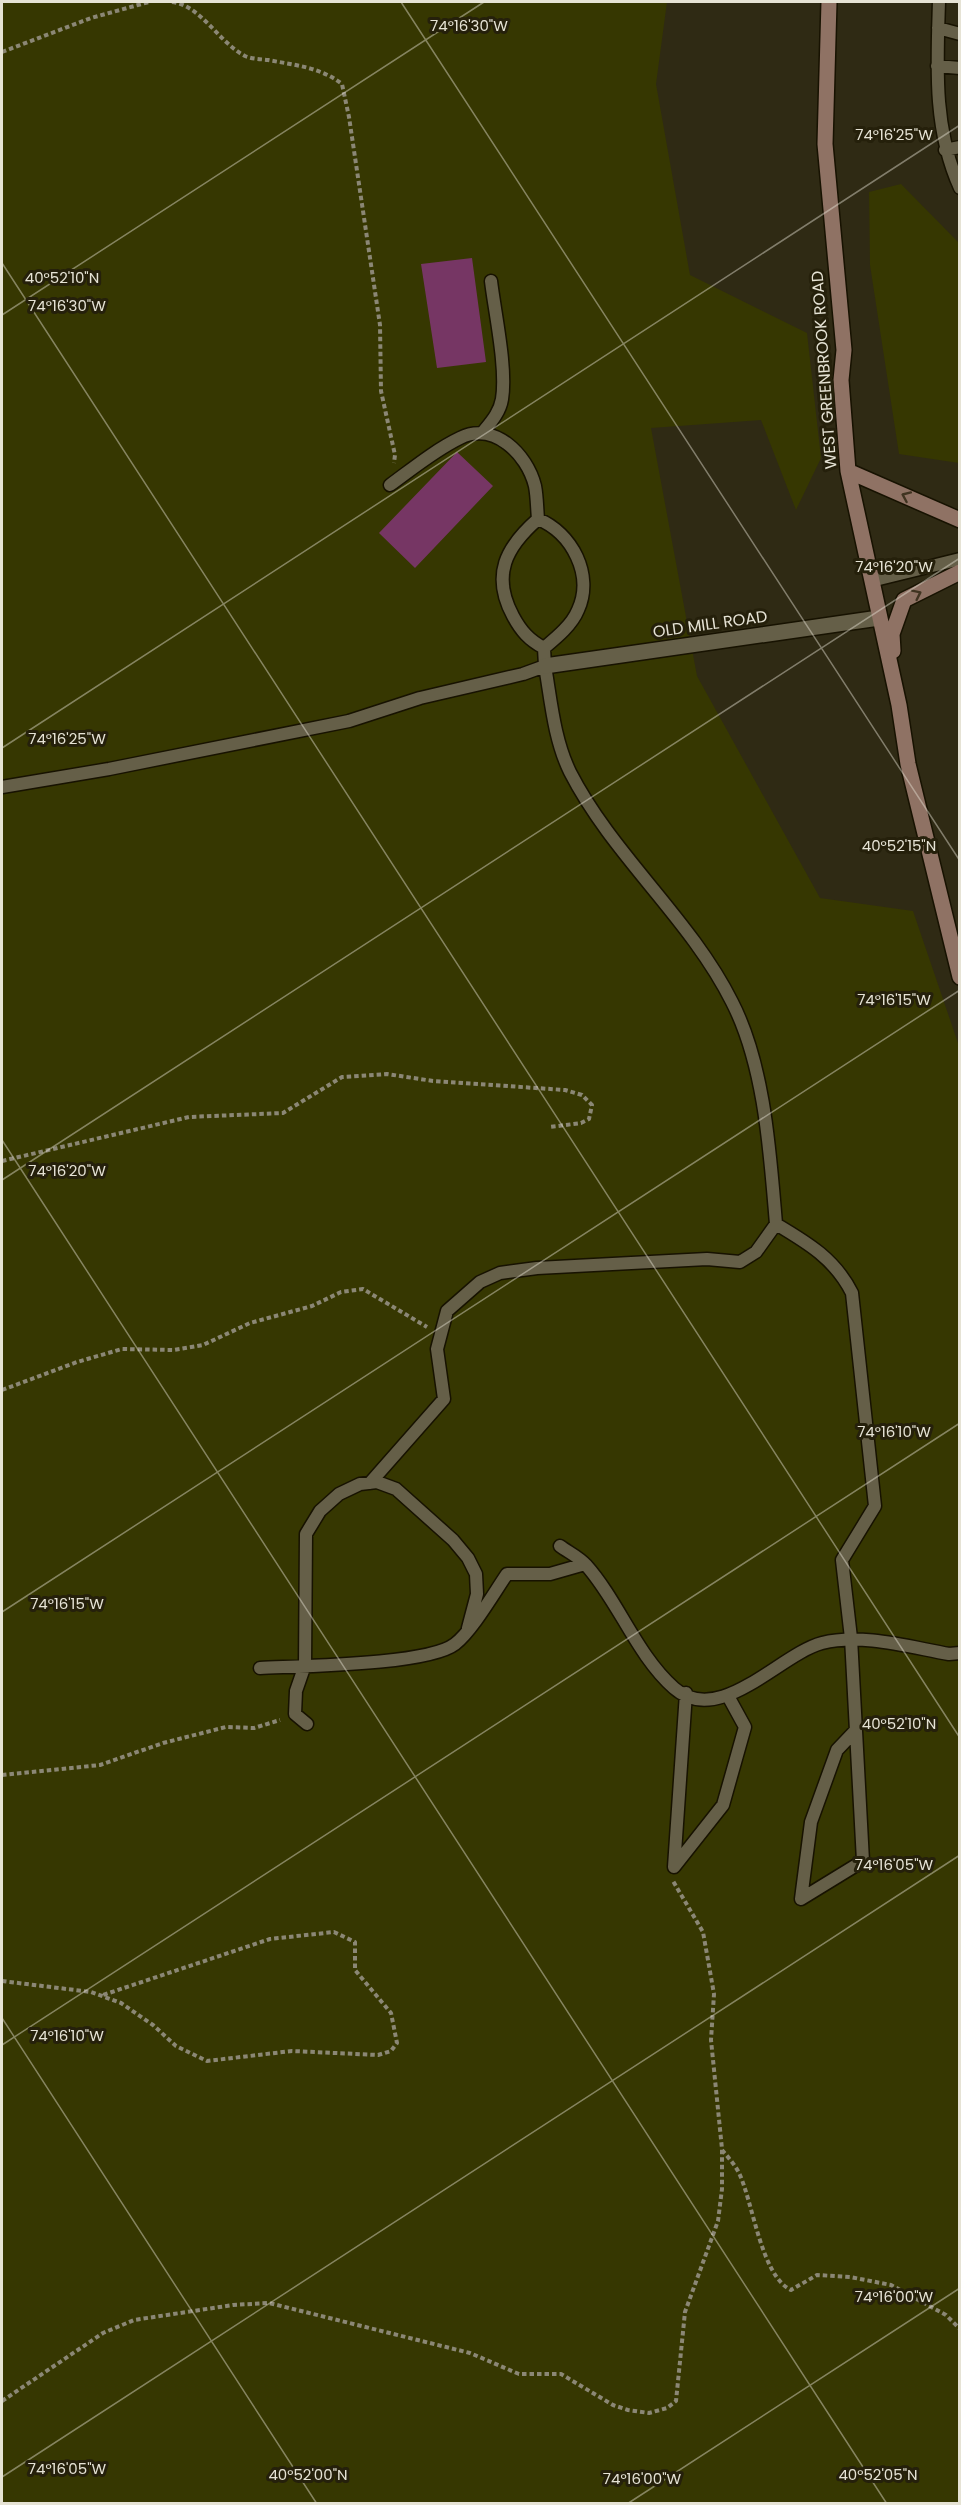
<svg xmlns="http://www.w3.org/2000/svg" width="961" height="2505" font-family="Poppins,sans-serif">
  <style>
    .green { fill: #363701 }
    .building { fill: #763664 }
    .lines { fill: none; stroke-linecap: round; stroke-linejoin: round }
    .lane-casing { stroke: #171201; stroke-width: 15 }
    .street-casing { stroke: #171201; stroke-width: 18 }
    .secondary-casing { stroke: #171201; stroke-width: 18 }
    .path { stroke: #8b8775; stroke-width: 4; stroke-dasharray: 4.5 3; stroke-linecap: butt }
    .lane { stroke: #655f48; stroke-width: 12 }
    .street { stroke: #655f48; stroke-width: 15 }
    .secondary { stroke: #8f7264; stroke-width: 15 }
    .oneway { stroke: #403421 }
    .ticks { fill: none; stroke: #e6e3d5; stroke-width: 1.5; stroke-opacity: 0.45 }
    .labels { text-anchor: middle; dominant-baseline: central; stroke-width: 6; stroke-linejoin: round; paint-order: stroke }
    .street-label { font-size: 16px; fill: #e6e3d5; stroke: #25200b }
    .ticks-label { font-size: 15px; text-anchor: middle; fill: #e6e3d5; stroke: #25200b; stroke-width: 6; stroke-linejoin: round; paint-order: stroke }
  </style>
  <rect width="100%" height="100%" fill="#2f2a14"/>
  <!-- green -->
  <path class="green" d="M2 2H667L656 84 690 275 807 333 821 458 796 510 761 420 651 428 697 676 820 898 913 911 959 1046V2503H2Z
    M901 184 959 243V463L899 454 870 265 869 192Z"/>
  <!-- building -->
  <path class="building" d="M472 258 486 362 437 368 421 264Z
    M457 452 493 486 415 568 379 533Z"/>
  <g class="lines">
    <defs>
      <path id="lane" d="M939 2C937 65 933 129 960 188
        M938 28 960 34
        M937 66 960 68
        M945 150 960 147
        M483 432C491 422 500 412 502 399 507 368 495 314 491 281
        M390 485C412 469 435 450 460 438 494 421 527 454 535 486 537 496 537 508 538 519 506 547 491 575 513 616 521 631 529 640 544 648L545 666
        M538 519C572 533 594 575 578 610 572 625 556 638 544 648
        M871 581 960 559
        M2 787 109 769 349 721 420 698 523 674 545 666C551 701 554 739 570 772 613 856 690 918 732 1002 765 1066 770 1154 776 1224
        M370 1483 444 1399 437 1349 447 1311 480 1282 500 1273 537 1268 707 1259 740 1262 756 1252 776 1224C808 1243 835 1259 852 1293L875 1506 842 1560 851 1638 863 1861 801 1899 811 1822 837 1750 856 1730
        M560 1546C568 1552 579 1557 586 1565 619 1602 636 1654 674 1688 719 1728 780 1654 822 1643 862 1633 909 1647 949 1654L960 1653
        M260 1668C299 1666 428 1665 455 1644 472 1631 494 1593 507 1574H550L585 1564
        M686 1693 674 1867 723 1805 745 1727 728 1696
        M307 1724 295 1714 296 1691 305 1665 306 1534 320 1511 339 1494 360 1484 377 1482 396 1489 453 1540 468 1558 476 1574 477 1594 468 1628"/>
      <path id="street" d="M545 666 879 618"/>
      <path id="secondary" d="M829 2 825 144 844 350 841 380 848 471 899 705 908 764 960 977
        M848 471 960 520
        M893 651 892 634 904 600 960 572"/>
    </defs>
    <!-- lane casing -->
    <use href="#lane" class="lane-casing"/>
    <!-- street casing -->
    <use href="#street" class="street-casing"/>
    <!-- secondary casing -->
    <use href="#secondary" class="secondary-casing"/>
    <!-- path -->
    <path class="path" d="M172 2C202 6 218 42 245 56 252 59 260 59 268 60 294 65 320 67 342 84L349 117 380 325 381 391 395 455 394 463
      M2 52 91 18 149 2
      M2 1161 189 1117 283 1113 342 1077 387 1074 433 1081 565 1090 582 1095 592 1105 589 1119 581 1123 550 1127
      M2 1390 77 1362 122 1349 174 1350 203 1345 250 1323 312 1306 341 1292 363 1289 427 1327
      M2 1775 100 1765 163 1743 226 1727 254 1728 280 1720
      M2 1981 91 1992 121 2003 153 2025 176 2046 207 2061 292 2051 378 2055 391 2051 397 2043 391 2013 355 1970V1942L334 1932 270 1939 100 1996
      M722 2150C728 2157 735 2165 739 2173 753 2202 761 2276 791 2290L817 2275 850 2277 891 2285 946 2315 960 2329
      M2 2401 103 2333 134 2320 233 2305 269 2303 470 2353 519 2374H561L613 2405 628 2410 649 2413 667 2408 676 2401 685 2312 718 2221 722 2189V2149L711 2040 714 1994 703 1932 673 1881"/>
    <!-- lane -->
    <use href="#lane" class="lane"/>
    <!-- street -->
    <use href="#street" class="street"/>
    <!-- secondary -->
    <use href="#secondary" class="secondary"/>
  </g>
  <!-- one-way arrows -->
  <defs><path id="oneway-chevron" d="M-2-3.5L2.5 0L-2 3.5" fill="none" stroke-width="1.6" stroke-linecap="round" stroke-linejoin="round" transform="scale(1.5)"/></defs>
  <g class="oneway">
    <use href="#oneway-chevron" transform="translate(906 496) rotate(-156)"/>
    <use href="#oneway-chevron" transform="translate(917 594) rotate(-26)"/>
  </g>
  <!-- ticks -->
  <path class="ticks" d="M401 2 960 861M2 263 960 1738M2 315 484 2M2 748 960 125M2 1140 887 2504M2 1180 960 558M2 1612 960 990M2 2018 317 2504M2 2045 960 1423M2 2477 960 1855M627 2504 960 2288"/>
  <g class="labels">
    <!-- street labels -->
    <g class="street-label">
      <text transform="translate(824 370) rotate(-94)">WEST GREENBROOK ROAD</text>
      <text transform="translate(710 624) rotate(-8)">OLD MILL ROAD</text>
    </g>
  </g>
  <g class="ticks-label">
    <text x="469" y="31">74°16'30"W</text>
    <text x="894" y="140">74°16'25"W</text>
    <text x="62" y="283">40°52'10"N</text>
    <text x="67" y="311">74°16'30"W</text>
    <text x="894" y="572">74°16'20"W</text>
    <text x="67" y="744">74°16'25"W</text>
    <text x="899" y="851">40°52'15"N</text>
    <text x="894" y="1005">74°16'15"W</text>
    <text x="67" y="1176">74°16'20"W</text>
    <text x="894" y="1437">74°16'10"W</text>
    <text x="67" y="1609">74°16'15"W</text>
    <text x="899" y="1729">40°52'10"N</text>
    <text x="894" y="1870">74°16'05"W</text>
    <text x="67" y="2041">74°16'10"W</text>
    <text x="894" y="2302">74°16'00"W</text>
    <text x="67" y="2474">74°16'05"W</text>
    <text x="308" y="2480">40°52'00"N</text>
    <text x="878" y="2480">40°52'05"N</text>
    <text x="642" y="2484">74°16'00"W</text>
  </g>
  <!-- border -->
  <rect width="961" height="2505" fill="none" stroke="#e6e3d5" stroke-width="6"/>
</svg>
